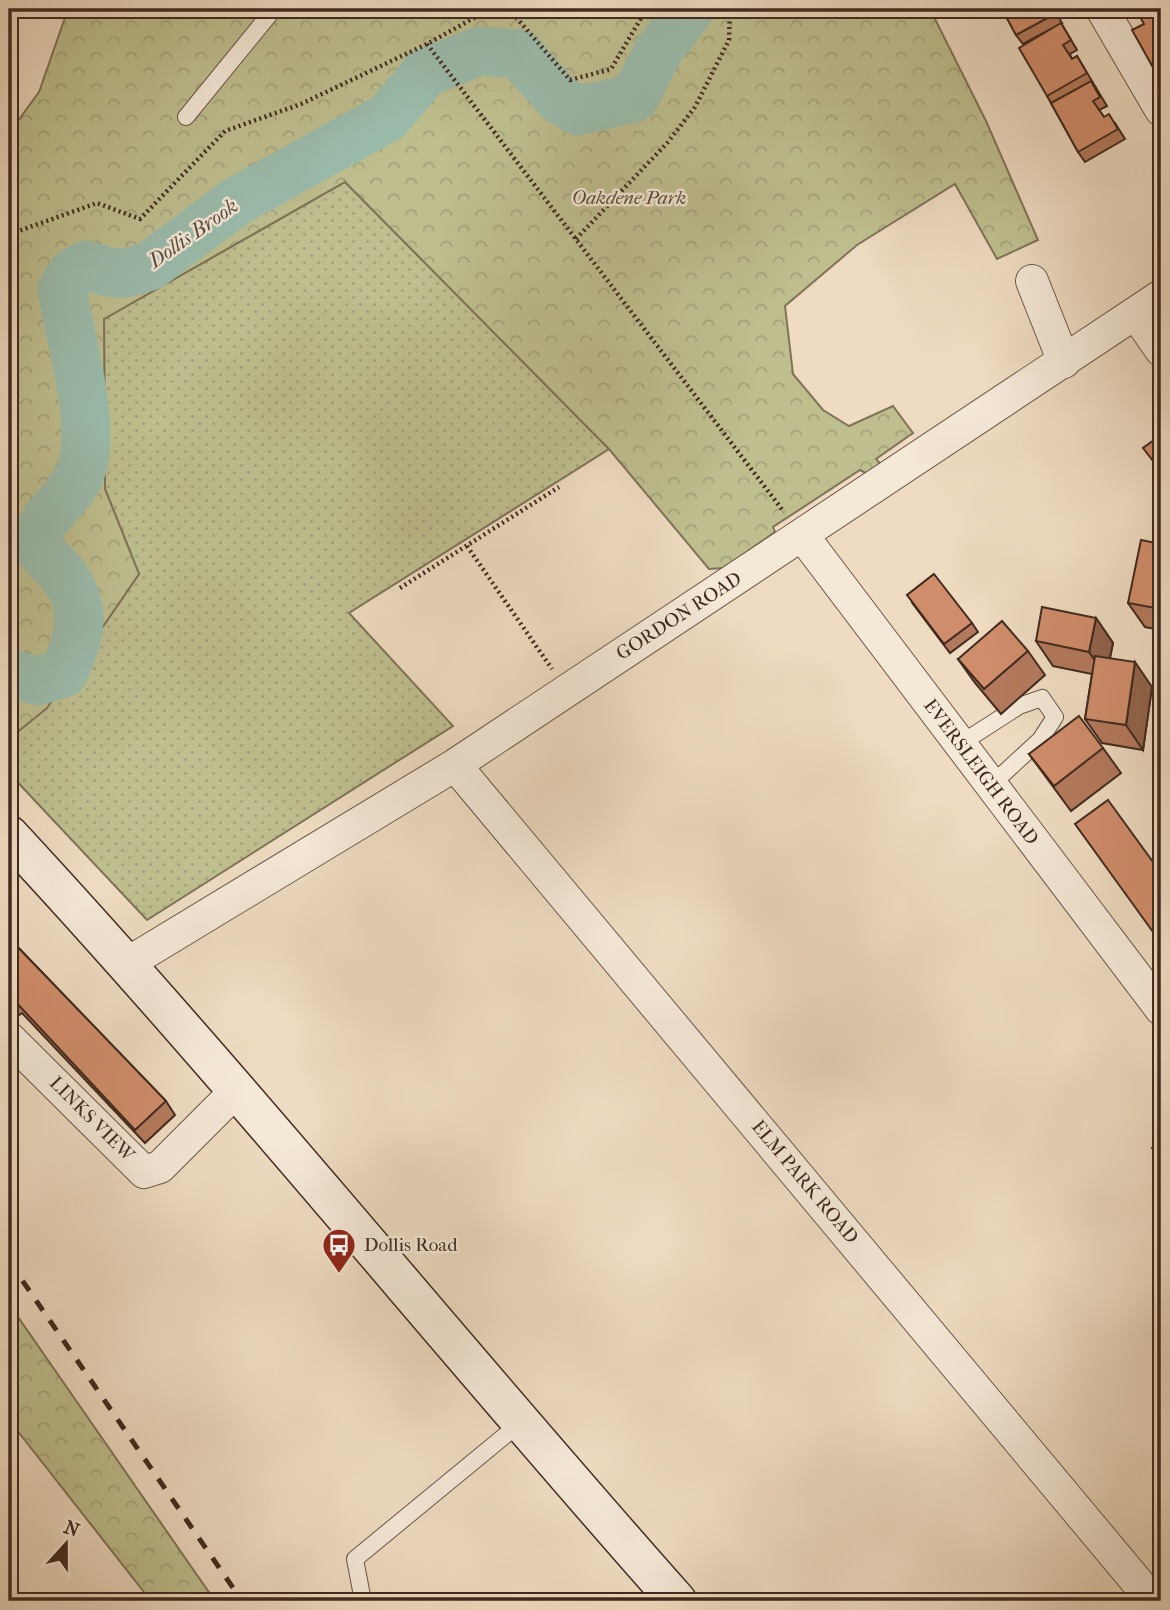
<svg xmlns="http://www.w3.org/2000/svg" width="1170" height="1610" font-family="'IM FELL French Canon',serif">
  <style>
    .grass { fill: url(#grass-dots); stroke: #7f7457; stroke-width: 2 }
    .forest { fill: url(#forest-crowns); stroke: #7f7457; stroke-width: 2 }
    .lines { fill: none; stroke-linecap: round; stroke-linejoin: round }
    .river { stroke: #9bbcac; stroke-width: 49 }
    .lane-casing { stroke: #6c5648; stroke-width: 18 }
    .street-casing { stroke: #6c5648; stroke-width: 34 }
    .secondary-casing { stroke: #402a1f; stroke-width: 41 }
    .path { stroke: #402a1f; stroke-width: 4.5; stroke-dasharray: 2 3.5; stroke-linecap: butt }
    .lane { stroke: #f4e8d7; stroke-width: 16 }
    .street { stroke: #f4e8d7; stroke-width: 32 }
    .secondary { stroke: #f4e8d7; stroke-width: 38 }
    .rail { stroke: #402a1f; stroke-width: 5; stroke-dasharray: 12 12; stroke-linecap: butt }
    .wall { fill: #b3795c; stroke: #402a1f; stroke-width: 2 }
    .shaded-wall { fill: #92634b; stroke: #402a1f; stroke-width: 2 }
    .building { fill: #d08d6b; stroke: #402a1f; stroke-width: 2 }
    .labels { text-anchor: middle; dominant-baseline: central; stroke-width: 5; stroke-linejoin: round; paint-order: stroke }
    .park-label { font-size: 19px; font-style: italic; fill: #594835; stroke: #f4e8d7 }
    .street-label { font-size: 19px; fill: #402a1f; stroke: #f4e8d7 }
    .poi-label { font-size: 19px; fill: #402a1f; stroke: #f4e8d7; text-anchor: start }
    .water-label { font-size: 21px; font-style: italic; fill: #574e42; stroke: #f4e8d7 }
  </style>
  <defs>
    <pattern id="grass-dots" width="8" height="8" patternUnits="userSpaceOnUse" patternTransform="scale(1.75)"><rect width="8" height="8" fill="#bebe8f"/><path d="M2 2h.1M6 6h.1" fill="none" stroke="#a4a37b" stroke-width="1.8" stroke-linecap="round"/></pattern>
    <pattern id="forest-crowns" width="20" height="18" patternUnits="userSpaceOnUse" patternTransform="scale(1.75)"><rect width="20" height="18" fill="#bebe8f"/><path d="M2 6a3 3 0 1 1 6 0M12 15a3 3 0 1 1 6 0" fill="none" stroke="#a4a37b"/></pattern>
  </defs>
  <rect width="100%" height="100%" fill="#eedbc1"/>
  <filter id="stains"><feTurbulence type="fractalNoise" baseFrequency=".00286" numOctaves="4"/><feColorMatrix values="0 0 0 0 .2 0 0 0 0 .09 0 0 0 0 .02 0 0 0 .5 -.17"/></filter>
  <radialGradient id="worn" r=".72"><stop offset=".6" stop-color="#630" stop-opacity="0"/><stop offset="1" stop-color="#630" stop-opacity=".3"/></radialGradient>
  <!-- grass -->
  <path class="grass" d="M345 182 609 449 349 613 453 726 147 920 9 773V739L47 707 139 574 105 489 104 319Z"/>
  <!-- forest -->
  <path class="forest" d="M68 9H930L986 121 1038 240 997 259 955 184 857 245 785 306 793 374 823 410 849 426 893 406 913 433 876 459 885 469 873 477 860 470 773 527 775 532 724 568 709 569 609 449 345 182 104 319 105 489 139 574 47 708 9 739V133L39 92Z
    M9 1304 215 1601H151L9 1420Z"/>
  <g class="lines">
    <!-- river -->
    <path class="river" d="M9 673 38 681 63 673C83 634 88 600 55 566 48 559 38 551 37 540 37 519 77 494 83 464 94 412 70 342 62 289L73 272 86 265 109 272 126 273 150 266 237 201 387 118 426 72 480 51 519 54 560 100 578 111 634 98 659 50 690 9"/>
    <defs>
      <path id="lane" d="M186 117 274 9
        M960 744 1019 706 1042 698 1055 717 1040 740 991 785
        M363 1601 355 1559 519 1424"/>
      <path id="street" d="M1102 9 1161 110
        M1032 281 1064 362
        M1136 314 1161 350
        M802 535 1161 1009
        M455 765 1153 1601
        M128 963 455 765 1161 296
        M9 1038 144 1172 160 1167 237 1090"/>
      <path id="secondary" d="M9 835C239 1083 452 1348 677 1601"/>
    </defs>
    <!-- lane casing -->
    <use href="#lane" class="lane-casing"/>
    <!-- street casing -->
    <use href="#street" class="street-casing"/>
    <!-- secondary casing -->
    <use href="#secondary" class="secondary-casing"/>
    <!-- path -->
    <path class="path" d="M509 9 570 80 611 69 640 20 642 9
      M427 44 784 512
      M576 239 668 142 695 107 729 40 730 9
      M9 441 17 404 16 232 97 203 140 219 225 131 301 104 427 44 490 9
      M467 546 552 669
      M400 588 559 487"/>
    <!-- lane -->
    <use href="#lane" class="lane"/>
    <!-- street -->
    <use href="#street" class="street"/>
    <!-- secondary -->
    <use href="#secondary" class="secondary"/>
    <!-- rail -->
    <path class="rail" d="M9 1261 242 1601"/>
  </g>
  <!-- wall -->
  <path class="wall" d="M1002 9H1054L1062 23H1061L1077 50 1070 54 1072 59 1077 56 1107 106 1099 110 1104 117 1115 123 1125 139 1085 162 1078 152 1047 96 1049 30 1023 44 1016 35Z
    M1161 9V80L1155 71 1144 24Z
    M1161 544V630L1145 627 1128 603Z
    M913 604 972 623 978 632 950 653Z
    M1096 618 1113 643 1110 658 1152 687 1143 750 1102 743 1085 719 1092 674 1053 666 1036 641Z
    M1028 651 1045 675 1001 714 975 683 958 659Z
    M1103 748 1121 773 1071 811 1029 754Z
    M9 938 166 1101 175 1115 145 1143 22 1013 18 1016 9 1006Z"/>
  <!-- shaded-wall -->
  <path class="shaded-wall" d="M1096 618 1113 643 1106 676 1089 652Z
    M1135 662 1152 687 1143 750 1126 725Z"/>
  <!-- building -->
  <path class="building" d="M1002 9H1053L1055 14 1016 35Z
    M1152 9H1161V67L1155 71 1132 30 1144 24 1139 15Z
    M1061 23 1071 40 1063 45 1072 59 1077 56 1087 73 1047 96 1019 48Z
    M1091 81 1100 97 1093 101 1104 117 1109 114 1118 129 1078 152 1051 103Z
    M1161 435V471L1143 448Z
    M1141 540 1161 544V609L1128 603Z
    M934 574 972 623 944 644 907 595Z
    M1042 607 1096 618 1089 652 1036 641Z
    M1002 621 1028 651 984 689 958 659Z
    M1095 656 1135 662 1126 725 1085 719Z
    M1079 716 1103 748 1054 786 1029 754Z
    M1108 800 1161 873V943L1075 824Z
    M9 938 166 1101 135 1130 13 999 9 1002Z
    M1161 1141V1161L1152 1148Z"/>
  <!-- icons -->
  <defs>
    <symbol id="bus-pin" viewBox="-11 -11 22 30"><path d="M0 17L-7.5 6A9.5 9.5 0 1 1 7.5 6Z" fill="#8f2418" stroke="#f4e8d7"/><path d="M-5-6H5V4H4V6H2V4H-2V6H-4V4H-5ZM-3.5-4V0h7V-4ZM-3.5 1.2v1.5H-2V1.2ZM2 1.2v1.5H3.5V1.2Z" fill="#fff"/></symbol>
  </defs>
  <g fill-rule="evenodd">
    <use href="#bus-pin" x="320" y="1226" width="38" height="52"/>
  </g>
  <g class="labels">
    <!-- park labels -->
    <g class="park-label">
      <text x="629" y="198">Oakdene Park</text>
    </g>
    <!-- street labels -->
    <g class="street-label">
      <text transform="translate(679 616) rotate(-33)">GORDON ROAD</text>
      <text transform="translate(981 772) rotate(53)">EVERSLEIGH ROAD</text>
      <text transform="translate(92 1119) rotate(45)">LINKS VIEW</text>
      <text transform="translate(805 1182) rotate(50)">ELM PARK ROAD</text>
    </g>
    <!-- poi labels -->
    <g class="poi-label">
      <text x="364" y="1245">Dollis Road</text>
    </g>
    <!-- water labels -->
    <g class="water-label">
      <text transform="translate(193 233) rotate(-35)">Dollis Brook</text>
    </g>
  </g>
  <!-- margin -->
  <rect width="1170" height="1610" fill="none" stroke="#eedbc1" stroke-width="35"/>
  <rect x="10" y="10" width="1149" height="1589" fill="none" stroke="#402a1f" stroke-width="3.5"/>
  <rect x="18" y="18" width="1135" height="1575" fill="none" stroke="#402a1f" stroke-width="2"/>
  <!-- north arrow -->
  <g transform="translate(66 1544) rotate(21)" stroke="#f4e8d7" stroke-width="5" paint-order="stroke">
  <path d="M0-5L12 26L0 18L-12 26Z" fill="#402a1f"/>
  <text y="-10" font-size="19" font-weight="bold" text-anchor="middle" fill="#402a1f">N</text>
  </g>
  <rect width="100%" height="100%" filter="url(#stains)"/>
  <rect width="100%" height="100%" fill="url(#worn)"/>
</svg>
